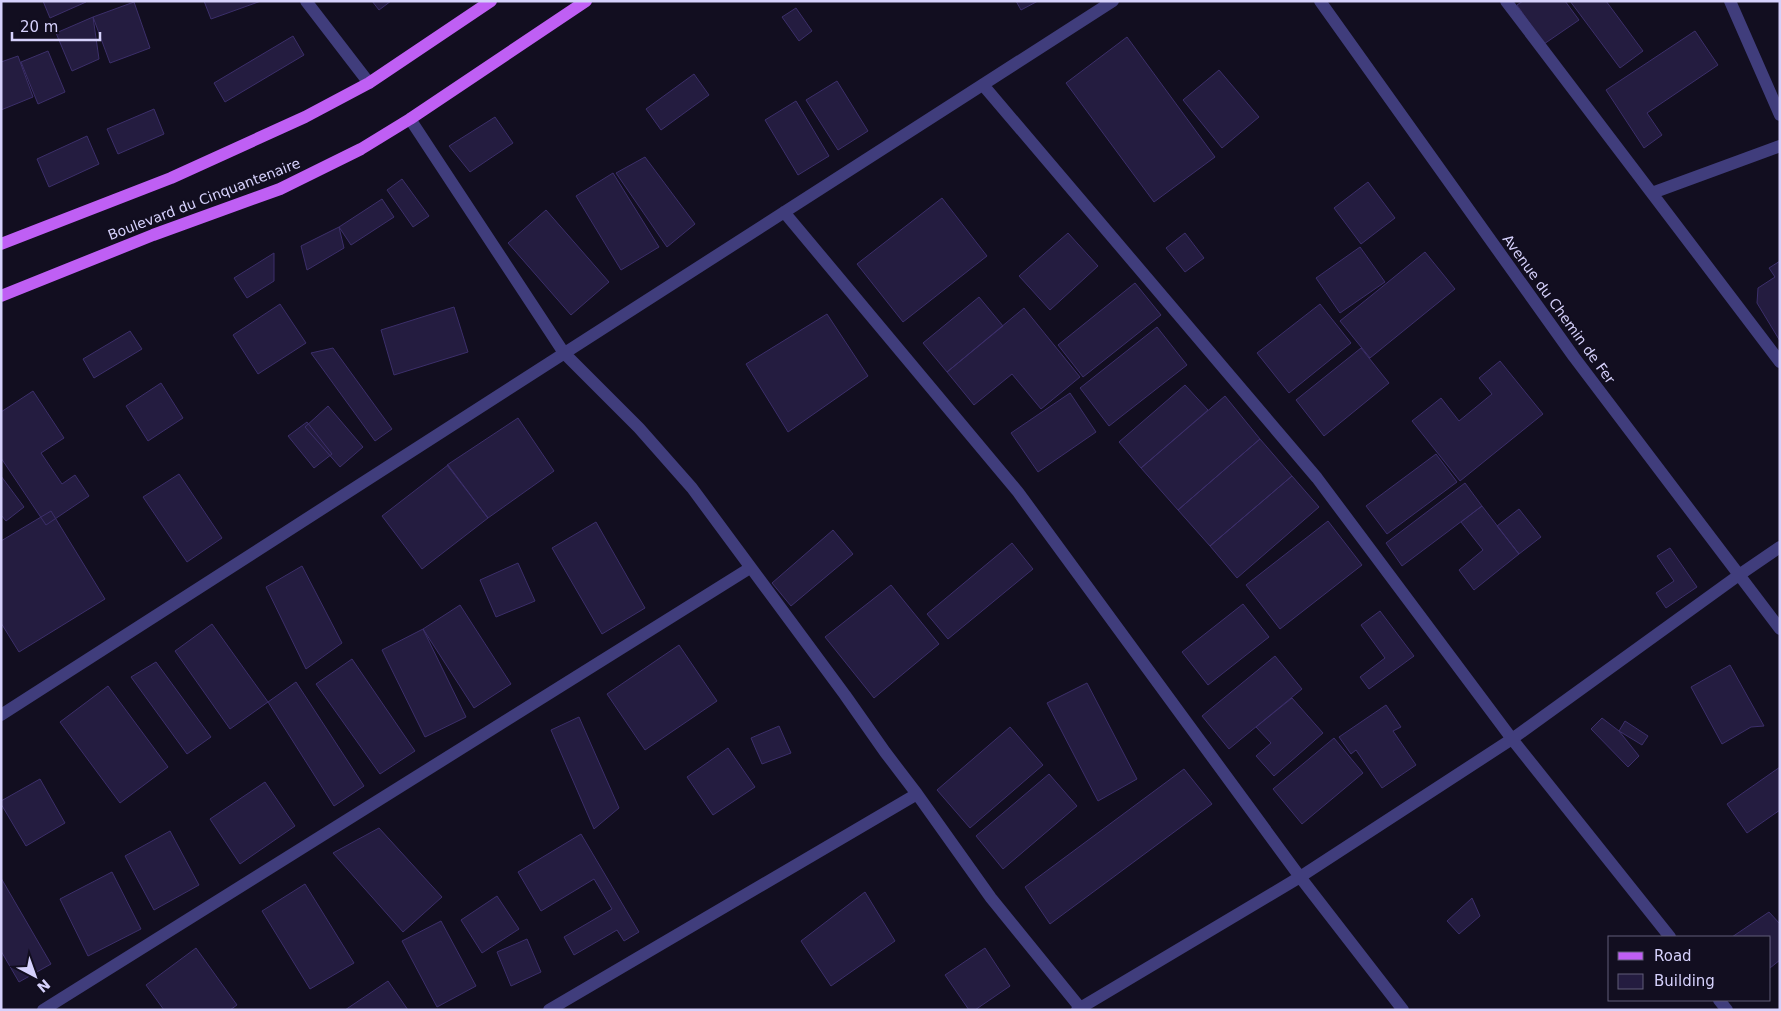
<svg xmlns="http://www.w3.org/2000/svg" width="1781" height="1011" font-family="'DejaVu Sans',sans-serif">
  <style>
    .building { fill: #241c40; stroke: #3c2f6a }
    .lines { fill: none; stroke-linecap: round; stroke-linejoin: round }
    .minor { stroke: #403d7c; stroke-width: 12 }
    .major { stroke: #bf5ff4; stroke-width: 12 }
    .labels { text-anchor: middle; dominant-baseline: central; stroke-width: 4; stroke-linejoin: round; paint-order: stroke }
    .street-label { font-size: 14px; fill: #d6d1fc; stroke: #120e20 }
  </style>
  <rect width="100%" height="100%" fill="#120e20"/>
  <!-- building -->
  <path class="building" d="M43 1H85L86 2 50 18Z
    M204 1H261L211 19Z
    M372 1H391L379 10Z
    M1016 1H1038L1021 10Z
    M1523 1H1565L1579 20 1544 44 1517 5Z
    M1570 1H1606L1643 51 1620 68Z
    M134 2 150 48 110 63 93 17Z
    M796 8 812 31 799 41 782 17Z
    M93 17 99 59 72 71 56 33Z
    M1695 31 1718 65 1647 113 1662 135 1644 148 1606 90Z
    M293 36 304 55 225 102 214 83Z
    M1127 37 1215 157 1154 202 1066 83Z
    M48 51 65 92 38 104 21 62Z
    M18 56 33 97 1 110V62Z
    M1219 70 1259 117 1222 148 1183 100Z
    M694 74 709 95 661 130 646 109Z
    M837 81 868 131 838 150 806 100Z
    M796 101 829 156 798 175 765 120Z
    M154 109 164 134 118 154 107 129Z
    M495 117 513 143 470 172 449 146Z
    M87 136 99 164 49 187 37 159Z
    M645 157 695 224 667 247 616 173Z
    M613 173 659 247 621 270 576 196Z
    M402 179 429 216 413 227 387 190Z
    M1368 182 1395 218 1361 244 1334 208Z
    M942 198 987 256 903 322 857 264Z
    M382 199 394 217 351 245 339 227Z
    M546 210 609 282 571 315 508 243Z
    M339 227 344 248 307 270 301 246Z
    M1068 233 1098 266 1050 310 1019 276Z
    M1185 233 1204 258 1185 272 1166 248Z
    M1360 247 1385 282 1340 313 1316 278Z
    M1425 252 1455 289 1370 358 1340 321Z
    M274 253V281L247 298 234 278Z
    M1780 261V341L1757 303 1758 288 1775 277 1769 268Z
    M1135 283 1161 315 1083 377 1058 345Z
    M979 297 1003 326 947 372 923 343Z
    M280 304 306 343 258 374 233 335Z
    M1320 304 1351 343 1289 393 1257 353Z
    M454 307 468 352 394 375 381 330Z
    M1024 308 1080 377 1041 409 1012 374 974 405 947 372Z
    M827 314 868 376 788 432 746 364Z
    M1157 327 1187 365 1109 426 1080 388Z
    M130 331 142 349 94 378 83 359Z
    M333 348 392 429 375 441 311 353Z
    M1361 348 1389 383 1324 436 1296 400Z
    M1500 361 1543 414 1460 481 1412 421 1441 398 1459 421 1492 394 1479 378Z
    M161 383 183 418 148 441 126 406Z
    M1185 385 1208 410 1141 468 1119 442Z
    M33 391 64 438 41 453 62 484 75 475 89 496 46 525 1 458V412Z
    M1070 393 1096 432 1038 472 1011 433Z
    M1225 396 1260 439 1178 510 1141 468Z
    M328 406 363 447 340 467 305 427Z
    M518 418 554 471 488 518 447 465Z
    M307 422 332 454 314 468 288 436Z
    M1260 439 1292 476 1210 546 1178 510Z
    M1436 454 1457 482 1387 534 1366 506Z
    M448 465 488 518 422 569 382 516Z
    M179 474 222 538 187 562 143 497Z
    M1 476 24 507 6 521 1 515Z
    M1292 476 1319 507 1237 578 1210 546Z
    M1465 483 1482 506 1402 566 1386 543Z
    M1482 506 1519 554 1474 590 1459 570 1483 550 1461 522Z
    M1519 509 1541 537 1519 554 1497 526Z
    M51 511 105 599 19 652 1 623V541Z
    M1328 521 1362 565 1280 629 1246 585Z
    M596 522 645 608 602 634 552 548Z
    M833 530 853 554 791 606 772 583Z
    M1012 543 1033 569 948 639 927 614Z
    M1670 548 1697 587 1666 608 1656 593 1674 581 1657 556Z
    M518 563 535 601 496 617 480 580Z
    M302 566 342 643 306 669 266 587Z
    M891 585 939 644 874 698 825 637Z
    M1243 604 1269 637 1208 685 1182 652Z
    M460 605 511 684 474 708 423 629Z
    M1380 611 1414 656 1369 689 1360 677 1385 658 1361 625Z
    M212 624 268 702 230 729 175 651Z
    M423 629 466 717 425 737 382 650Z
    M679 645 717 701 645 750 607 694Z
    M1275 656 1302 689 1229 749 1202 716Z
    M352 659 415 751 380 774 316 684Z
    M156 662 211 737 187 754 131 677Z
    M1730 665 1764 726 1751 727 1722 744 1691 687Z
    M296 682 364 786 334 806 268 702Z
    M1087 683 1137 779 1098 801 1047 703Z
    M108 686 168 767 120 803 60 722Z
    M1292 698 1323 733 1274 776 1256 756 1271 743 1256 727Z
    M1386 705 1401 727 1393 731 1416 765 1382 788 1356 750 1351 754 1339 737Z
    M579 717 619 808 594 829 551 730Z
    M1602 718 1619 731 1639 756 1628 767 1591 729Z
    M1625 721 1648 736 1642 745 1619 731Z
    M779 726 791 753 762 764 751 738Z
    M1010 727 1043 765 970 828 937 790Z
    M1334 738 1363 773 1302 824 1273 789Z
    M728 748 755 787 713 815 687 777Z
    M1780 767V810L1747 833 1727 804Z
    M1184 769 1212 804 1050 924 1025 887Z
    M1049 774 1077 806 1003 869 976 836Z
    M40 779 65 823 26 846 1 804V801Z
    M265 782 295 826 240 864 210 819Z
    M379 828 442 897 403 932 333 853Z
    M170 831 199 885 154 910 125 856Z
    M581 834 639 932 624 941 617 930 574 955 564 937 612 909 594 879 541 911 518 872Z
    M112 872 141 929 88 956 60 899Z
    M1 878 51 964 19 982 1 951Z
    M305 884 354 963 310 989 262 911Z
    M865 892 895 941 831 986 801 941Z
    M497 896 519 929 482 953 461 920Z
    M1472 898 1480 916 1459 934 1447 921Z
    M1769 912 1780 924V960L1770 968V937H1732Z
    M441 921 476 986 437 1007 402 941Z
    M527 939 541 972 511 986 497 952Z
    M196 948 237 1005 230 1010H164L146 985Z
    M985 948 1010 986 975 1010H969L945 975Z
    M388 981 408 1010H345Z"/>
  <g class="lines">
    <!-- minor -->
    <path class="minor" d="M306 1 369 83
      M1320 1 1574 357 1780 629
      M1506 1 1780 362
      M1730 1 1780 115
      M983 85 1317 478 1512 739 1670 937
      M410 119 564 353 639 428 692 488 845 695 885 752 917 794 991 898 1082 1010
      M1652 193 1780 146
      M784 212 1018 492 1300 877 1403 1010
      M1 715 1113 1
      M1719 1000 1727 1010
      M43 1010 750 568
      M549 1010 917 794
      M1077 1010 1300 877 1512 739 1739 575 1780 547"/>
    <!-- major -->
    <path class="major" d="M1 244 171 178 305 117 369 83 491 1
      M1 296 153 235 280 189 361 149 410 119 586 1"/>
  </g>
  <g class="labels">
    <!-- street labels -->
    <g class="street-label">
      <text transform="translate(204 199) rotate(-21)">Boulevard du Cinquantenaire</text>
      <text transform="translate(1559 309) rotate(54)">Avenue du Chemin de Fer</text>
    </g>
  </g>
  <!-- border -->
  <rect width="1781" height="1011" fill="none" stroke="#d6d1fc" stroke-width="5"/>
  <!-- legend -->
  <rect x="1608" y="936" width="162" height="65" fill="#120e20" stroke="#605c78"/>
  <rect x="1618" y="952" width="25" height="8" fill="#bf5ff4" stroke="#605c78"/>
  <text x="1654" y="961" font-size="15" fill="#d6d1fc">Road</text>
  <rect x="1618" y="974" width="25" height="15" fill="#241c40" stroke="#605c78"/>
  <text x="1654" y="986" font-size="15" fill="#d6d1fc">Building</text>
  <!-- north arrow -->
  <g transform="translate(35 976) rotate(139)" stroke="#120e20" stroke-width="4" paint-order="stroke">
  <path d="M0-4L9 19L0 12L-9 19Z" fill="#d6d1fc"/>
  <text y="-8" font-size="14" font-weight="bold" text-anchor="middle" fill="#d6d1fc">N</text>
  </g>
  <!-- scale -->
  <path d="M12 32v8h88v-8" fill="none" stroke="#d6d1fc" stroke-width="2.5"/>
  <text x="20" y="32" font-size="15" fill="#d6d1fc" stroke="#120e20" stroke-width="4" paint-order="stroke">20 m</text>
</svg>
